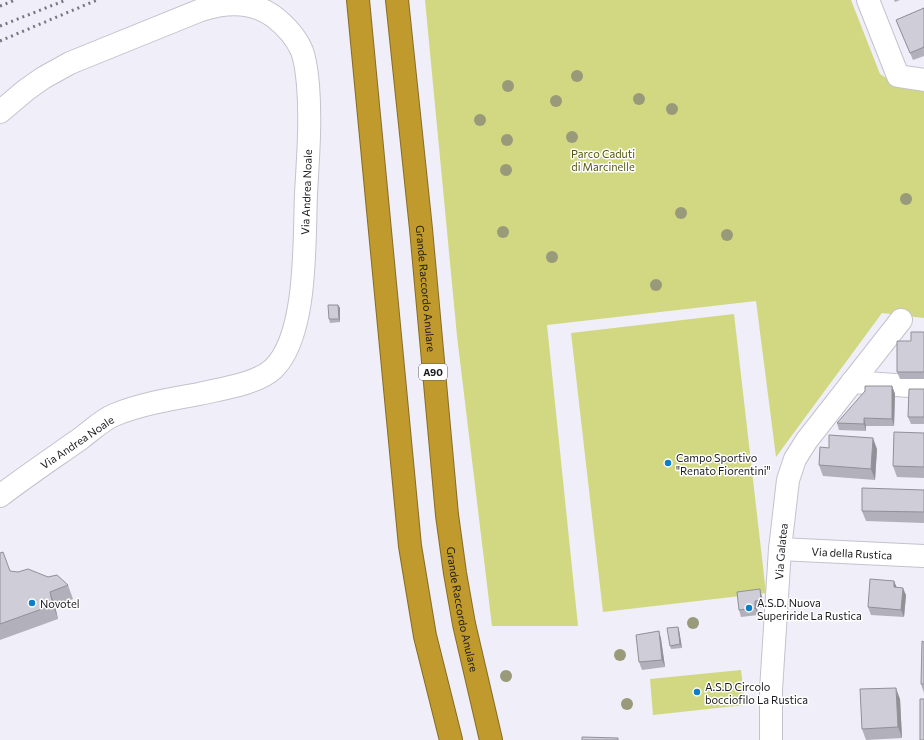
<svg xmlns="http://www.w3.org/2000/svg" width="924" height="740" font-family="Commissioner,sans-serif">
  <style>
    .green { fill: #d1d881 }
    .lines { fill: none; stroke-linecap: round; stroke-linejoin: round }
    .minor-casing { stroke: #c4c2cd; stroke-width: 24 }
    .highway-casing { stroke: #866d27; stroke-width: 24 }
    .minor { stroke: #fff; stroke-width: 22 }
    .highway { stroke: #c09a2c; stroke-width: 22 }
    .rail { stroke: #78777e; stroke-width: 3; stroke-dasharray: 2 4; stroke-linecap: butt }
    .tree { fill: #999a79 }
    .wall { fill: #b2b0ba }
    .shaded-wall { fill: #919097 }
    .building { fill: #cfcdd8; stroke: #919097 }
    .poi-dot { fill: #0d7ec7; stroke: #fff; stroke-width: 1.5 }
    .labels { text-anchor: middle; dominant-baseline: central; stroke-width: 3; stroke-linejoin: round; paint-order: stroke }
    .shield { fill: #fff; stroke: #5f5f62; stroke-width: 1 }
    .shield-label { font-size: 10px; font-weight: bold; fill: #1b1a1e }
    .park-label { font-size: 11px; fill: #535611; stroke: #fff }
    .street-label { font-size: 11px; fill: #1b1a1e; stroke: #fff }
    .poi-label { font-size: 11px; fill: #1b1a1e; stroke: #fff; text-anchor: start }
  </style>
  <rect width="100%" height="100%" fill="#efeef9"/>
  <!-- green -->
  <path class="green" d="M425 0H851L880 74 902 88 924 91V318L882 313 776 457 756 301 547 325 578 626H492L457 336Z
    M734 314 766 593 603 612 571 333Z
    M741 670 745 705 653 715 650 679Z"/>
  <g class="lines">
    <defs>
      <g id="minor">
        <path d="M868 0 898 76 924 80"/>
        <path d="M0 112 26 90 43 78 70 63 201 10C226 2 252 1 273 16 286 26 296 37 302 51 306 62 307 74 308 85 311 121 308 158 306 194 304 240 308 336 273 369 257 384 220 389 199 394 171 399 140 404 114 415 102 420 91 431 80 439 53 458 26 476 0 496"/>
        <path d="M852 382 924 387"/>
        <path id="s1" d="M780 549 924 556"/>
        <path id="s2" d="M771 740V690L780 549 788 480 795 459 807 440 901 320"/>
      </g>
      <g id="highway">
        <path d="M358 0 410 546 425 636 451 740"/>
        <path id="s3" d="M397 0 421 229 447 515 455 573 464 624 491 740"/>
      </g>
    </defs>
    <!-- minor casing -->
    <use href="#minor" class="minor-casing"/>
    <!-- highway casing -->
    <use href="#highway" class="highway-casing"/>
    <!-- minor -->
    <use href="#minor" class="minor"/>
    <!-- highway -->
    <use href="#highway" class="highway"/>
    <!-- rail -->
    <path class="rail" d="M0 6 15 0
      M0 26 66 0
      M0 41 97 0"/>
  </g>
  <!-- trees -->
  <g class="tree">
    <circle cx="577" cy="76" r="6"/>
    <circle cx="508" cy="86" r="6"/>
    <circle cx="639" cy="99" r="6"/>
    <circle cx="556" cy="101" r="6"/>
    <circle cx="672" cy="109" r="6"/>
    <circle cx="480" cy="120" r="6"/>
    <circle cx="572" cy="137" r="6"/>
    <circle cx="507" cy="140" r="6"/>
    <circle cx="506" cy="170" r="6"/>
    <circle cx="906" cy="199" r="6"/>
    <circle cx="681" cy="213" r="6"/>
    <circle cx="503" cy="232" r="6"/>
    <circle cx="727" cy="235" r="6"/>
    <circle cx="552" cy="257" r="6"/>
    <circle cx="656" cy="285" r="6"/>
    <circle cx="693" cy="623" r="6"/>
    <circle cx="620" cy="655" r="6"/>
    <circle cx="506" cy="676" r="6"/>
    <circle cx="627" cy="704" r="6"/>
  </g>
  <!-- wall -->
  <path class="wall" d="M894 0H900L895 2Z
    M924 8V56L913 60 896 20Z
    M338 305 340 308V322L330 323 329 319Z
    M924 332V379H900L897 372 911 341Z
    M892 386 895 394 894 426H866V431L839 430 837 423Z
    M924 389V424H911L908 417Z
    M924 433V478L897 477 893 466Z
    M829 448 877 449 875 480 823 476 819 465Z
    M924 490V523L866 521 862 511Z
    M0 553 10 571 68 585 73 599 55 606 58 619 0 640Z
    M894 581 896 587 906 595 904 617 871 615 868 607Z
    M737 592 762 597 764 607 757 608 758 615 741 617 739 610Z
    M678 627 679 630 682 648 671 649 670 646Z
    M659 631 661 639 665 667 642 670 639 662Z
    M924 642V693L921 684Z
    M900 699 902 738 866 740 862 729Z"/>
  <!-- shaded-wall -->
  <path class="shaded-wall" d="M338 305 340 308V322L339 319Z
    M892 386 895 394 894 426 892 419Z
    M864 418 866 426V431L864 424Z
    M873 438 877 449 875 480 871 469Z
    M894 581 897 588 894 587Z
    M903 588 906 595 904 617 901 610Z
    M760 589 762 597 764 607 761 600Z
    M50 592 55 606 58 619 53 605Z
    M755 601 757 608 758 615 755 608Z
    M678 627 679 630 682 648 680 644Z
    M659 631 661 639 665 667 662 660Z
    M896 688 900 699 902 738 898 727Z"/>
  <!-- building -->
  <path class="building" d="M924 8V47L910 53 896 20Z
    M328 305H338L339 319H329Z
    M911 332H924V372H897V341H911Z
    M865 386H892V419L864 418V424L837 423 865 391Z
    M909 389H924V417H908Z
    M894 432 924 433V467L893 466Z
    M829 435 873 438 871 469 819 465 820 447 829 448Z
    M862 488 924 490V512L862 511Z
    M3 552 10 571 18 572 28 569 48 577 57 575 68 585 50 592 53 605 0 624V553Z
    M870 579 894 581V587L903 588 901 610 868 607Z
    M760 589 761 600 755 601V608L739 610 737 592Z
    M678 627 680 644 670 646 667 628Z
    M659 631 662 660 639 662 636 635Z
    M922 641 924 642V684H921Z
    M896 688 898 727 862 729 860 689Z
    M920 699H924V740H920Z
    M582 737 618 738V740H582Z"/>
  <!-- markers -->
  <g class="poi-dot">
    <circle cx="668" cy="463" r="4"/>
    <circle cx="32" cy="603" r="4"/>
    <circle cx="749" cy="608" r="4"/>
    <circle cx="697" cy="692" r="4"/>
  </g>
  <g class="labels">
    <!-- shield labels -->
    <rect class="shield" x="419" y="364" width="28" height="16" rx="3"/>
    <g class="shield-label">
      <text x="433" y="372">A90</text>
    </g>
    <!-- park labels -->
    <g class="park-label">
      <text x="603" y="153">Parco Caduti<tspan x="603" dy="13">di Marcinelle</tspan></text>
    </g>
    <!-- street labels -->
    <g class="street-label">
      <text transform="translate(306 192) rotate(-88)">Via Andrea Noale</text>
      <text stroke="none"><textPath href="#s3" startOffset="290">Grande Raccordo Anulare</textPath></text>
      <text transform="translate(77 442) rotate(-34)">Via Andrea Noale</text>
      <text stroke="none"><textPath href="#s2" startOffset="189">Via Galatea</textPath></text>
      <text stroke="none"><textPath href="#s1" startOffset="72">Via della Rustica</textPath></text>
      <text stroke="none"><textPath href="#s3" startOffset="613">Grande Raccordo Anulare</textPath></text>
    </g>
    <!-- poi labels -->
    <g class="poi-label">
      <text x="676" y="457">Campo Sportivo<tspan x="676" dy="13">"Renato Fiorentini"</tspan></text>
      <text x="757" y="602">A.S.D. Nuova<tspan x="757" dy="13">Superiride La Rustica</tspan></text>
      <text x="40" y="603">Novotel</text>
      <text x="705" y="686">A.S.D Circolo<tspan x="705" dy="13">bocciofilo La Rustica</tspan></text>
    </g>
  </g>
</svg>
